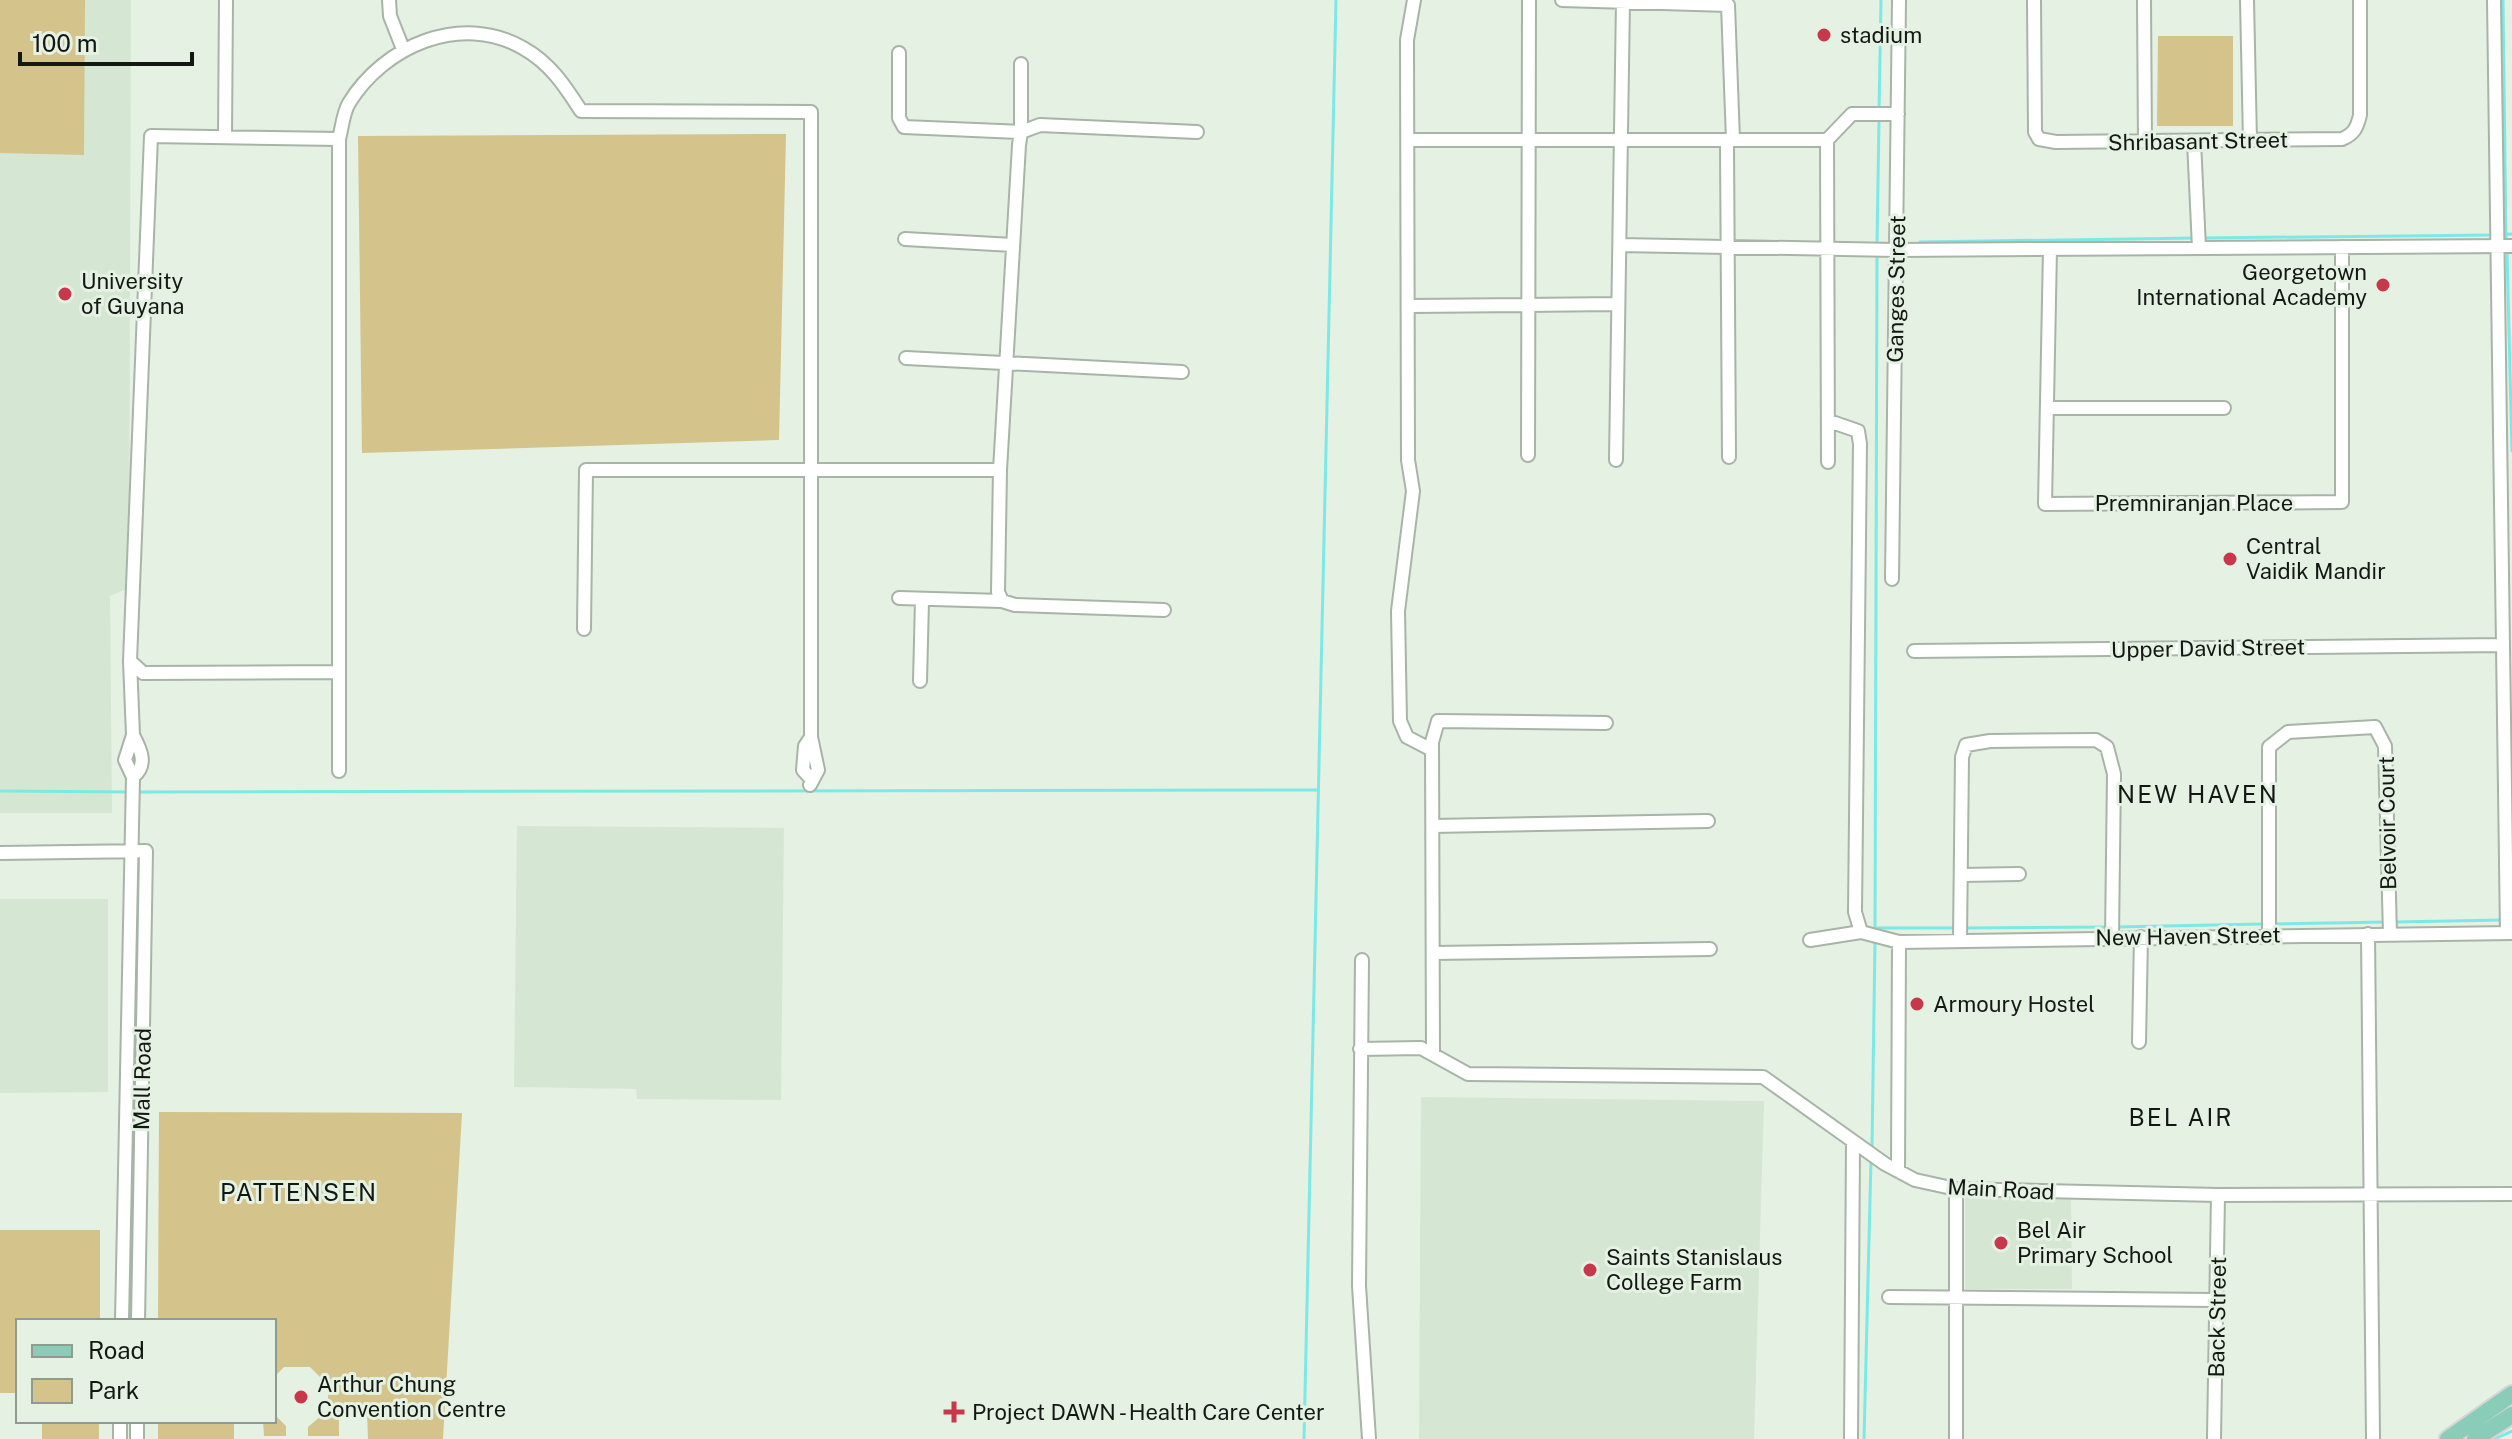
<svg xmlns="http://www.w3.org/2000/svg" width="2512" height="1439" font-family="'Public Sans',sans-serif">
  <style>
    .built { fill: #d5e7d3 }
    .green { fill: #d4c38a }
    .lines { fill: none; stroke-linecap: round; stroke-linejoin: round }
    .stream { stroke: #7de9e6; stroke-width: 3 }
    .minor-casing { stroke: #a8b4a8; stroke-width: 16 }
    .major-casing { stroke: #d5d5d5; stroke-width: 20 }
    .minor { stroke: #fff; stroke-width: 12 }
    .major { stroke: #89ccb7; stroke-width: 16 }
    .poi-dot { fill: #c8384a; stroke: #e4f1e3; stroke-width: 3 }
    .labels { text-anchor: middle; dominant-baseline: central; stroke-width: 6; stroke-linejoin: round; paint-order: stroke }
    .poi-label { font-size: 22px; fill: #141813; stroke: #e4f1e3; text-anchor: start }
    .street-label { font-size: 22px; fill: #141813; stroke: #e4f1e3 }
    .neighbourhood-label { font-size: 24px; letter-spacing: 2px; fill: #141813; stroke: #e4f1e3 }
  </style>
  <rect width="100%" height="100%" fill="#e4f1e3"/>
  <!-- built -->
  <path class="built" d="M0 0H131L129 588 110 596 112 813H0Z
    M517 826 784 828 781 1100 637 1099 636 1089 514 1087Z
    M0 899H108V1092L0 1093Z
    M1421 1097 1764 1101 1754 1439H1419Z
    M1965 1198H2071L2072 1289H1965Z"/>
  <!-- green -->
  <path class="green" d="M0 0H85L84 155 0 153Z
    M2158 36H2233V126H2157Z
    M786 134 779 440 362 453 358 136Z
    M159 1112 462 1113 443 1439H368L367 1412H339V1436H308V1427L328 1410V1385L310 1367H284L274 1377V1321H158Z
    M0 1230H100V1321H18V1393H0Z
    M274 1414 286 1426V1436H264L263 1421H274Z
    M42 1421H99V1439H42Z
    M158 1421H234V1439H158Z"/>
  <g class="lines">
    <!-- stream -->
    <path class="stream" d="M2503 0 2506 244
      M1879 112 1881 0
      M2499 235 2512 234
      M2203 238 2492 235
      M1920 242 2196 238
      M1877 244 1879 120
      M2507 252 2512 451
      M0 791 130 792
      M138 792 1318 790
      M2395 922 2503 920
      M2271 924 2387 922
      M2115 927 2263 924
      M1875 928H1955
      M1963 928 2107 927
      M1875 932 1877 252
      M1872 1148 1875 940
      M1304 1439 1336 0
      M1864 1439 1871 1160
      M2494 1439 2512 1431"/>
    <defs>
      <path id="minor" d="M389 0 390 16 403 49
        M1414 0 1407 40 1408 460 1413 491 1398 611 1400 721 1407 737 1432 750
        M1562 0 1728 5 1733 140
        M2034 0 2035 132 2039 139 2056 142 2342 139C2354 134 2357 128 2360 115V0
        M2144 0 2145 142
        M2247 0 2250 141
        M2494 0 2507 933
        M899 53V118L904 127 1021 132V64
        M225 137 226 0
        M339 139 151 136 130 661 143 673 339 672
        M1408 140H1827
        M2194 141 2199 248
        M905 239 1013 245
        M1620 245 1896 250 2512 246
        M2050 249 2045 504 2342 502V247
        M1409 306 1618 304
        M906 358 1182 372
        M2047 408H2224
        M1829 421 1858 431 1860 444 1855 912 1861 932 1899 942 2512 933
        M1528 455 1529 0
        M1729 457 1727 145 1730 140
        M1616 460 1623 1
        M1828 462 1827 140 1852 114H1898
        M1892 579 1899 0
        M899 598 1002 601
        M1164 610 1015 605 1002 601 998 592 1000 470 1019 145 1021 132 1040 125 1197 132
        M584 629 586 470H1000
        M1914 651 2502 645
        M920 681 922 601
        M133 735C141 750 148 765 133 777
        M811 737 805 746 803 770 811 779
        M339 771V139C342 128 343 113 349 103 384 46 461 12 523 48 550 63 565 86 581 111L811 112V737L818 770 810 785
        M1433 826 1708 821
        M0 853 146 851 138 1321
        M1962 875 2019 874
        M2368 934 2373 1439
        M2269 935V747L2288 732 2375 727 2385 746 2390 934
        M1960 939 1962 757 1966 745 1990 741 2096 740 2107 747 2114 774 2112 937
        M1810 940 1861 932
        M1433 953 1710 949
        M1362 960 1359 1286 1369 1439
        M2139 1042 2141 937
        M1360 1049 1421 1048 1468 1074 1763 1077 1885 1164 1915 1180 1956 1189 2218 1195 2512 1194
        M1433 1052 1432 742 1438 721 1606 723
        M1898 1171 1899 942
        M1956 1189V1439
        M1889 1297 2216 1300
        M122 1321 133 777 125 760 133 735 130 661
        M120 1439V1421
        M137 1439V1421
        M1851 1439 1853 1143
        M2214 1439 2218 1195"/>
      <path id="major" d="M2448 1439 2512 1394
        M2475 1439 2512 1415"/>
    </defs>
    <!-- minor casing -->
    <use href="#minor" class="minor-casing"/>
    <!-- major casing -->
    <use href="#major" class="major-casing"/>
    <!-- minor -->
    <use href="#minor" class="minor"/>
    <!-- major -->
    <use href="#major" class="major"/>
  </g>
  <!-- markers -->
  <g class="poi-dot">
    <circle cx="1824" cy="35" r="8"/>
    <circle cx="2383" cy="285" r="8"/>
    <circle cx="65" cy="294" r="8"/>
    <circle cx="2230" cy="559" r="8"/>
    <circle cx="1917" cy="1004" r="8"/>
    <circle cx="2001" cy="1243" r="8"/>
    <circle cx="1590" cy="1270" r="8"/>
    <circle cx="301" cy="1397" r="8"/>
    <path d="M950 1400h8v8h8v8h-8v8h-8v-8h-8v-8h8z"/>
  </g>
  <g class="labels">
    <!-- poi labels -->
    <g class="poi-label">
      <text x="1840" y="35">stadium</text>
      <text x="2367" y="272" text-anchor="end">Georgetown<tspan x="2367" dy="25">International Academy</tspan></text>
      <text x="81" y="281">University<tspan x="81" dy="25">of Guyana</tspan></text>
      <text x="2246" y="546">Central<tspan x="2246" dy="25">Vaidik Mandir</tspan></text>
      <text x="1933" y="1004">Armoury Hostel</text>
      <text x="2017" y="1230">Bel Air<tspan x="2017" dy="25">Primary School</tspan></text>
      <text x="1606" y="1257">Saints Stanislaus<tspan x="1606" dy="25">College Farm</tspan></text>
      <text x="317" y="1384">Arthur Chung<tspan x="317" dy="25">Convention Centre</tspan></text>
      <text x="972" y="1412">Project DAWN - Health Care Center</text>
    </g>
    <!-- street labels -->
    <g class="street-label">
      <text transform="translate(2198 141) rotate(-1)">Shribasant Street</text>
      <text transform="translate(1896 289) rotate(-89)">Ganges Street</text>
      <text x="2194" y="503">Premniranjan Place</text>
      <text transform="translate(2208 648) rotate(-1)">Upper David Street</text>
      <text transform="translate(2387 823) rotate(-91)">Belvoir Court</text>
      <text transform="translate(2188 936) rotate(-1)">New Haven Street</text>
      <text transform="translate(142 1079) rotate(-89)">Mall Road</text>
      <text transform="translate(2001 1189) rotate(3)">Main Road</text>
      <text transform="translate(2217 1317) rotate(-89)">Back Street</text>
    </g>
    <!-- neighbourhood labels -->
    <g class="neighbourhood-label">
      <text x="2198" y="794">NEW HAVEN</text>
      <text x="2181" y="1117">BEL AIR</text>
      <text x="299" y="1192">PATTENSEN</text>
    </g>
  </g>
  <!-- legend -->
  <rect x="16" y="1319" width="260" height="104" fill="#e4f1e3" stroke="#919a90" stroke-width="2"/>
  <rect x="32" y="1345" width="40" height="12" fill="#89ccb7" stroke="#919a90" stroke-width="2"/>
  <text x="88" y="1359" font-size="24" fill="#141813">Road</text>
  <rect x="32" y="1379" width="40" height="24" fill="#d4c38a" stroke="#919a90" stroke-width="2"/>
  <text x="88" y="1399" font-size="24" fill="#141813">Park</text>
  <!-- scale -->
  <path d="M20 52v12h172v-12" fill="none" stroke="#141813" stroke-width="4"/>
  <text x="32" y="52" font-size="24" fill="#141813" stroke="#e4f1e3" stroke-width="6" paint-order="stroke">100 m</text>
</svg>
